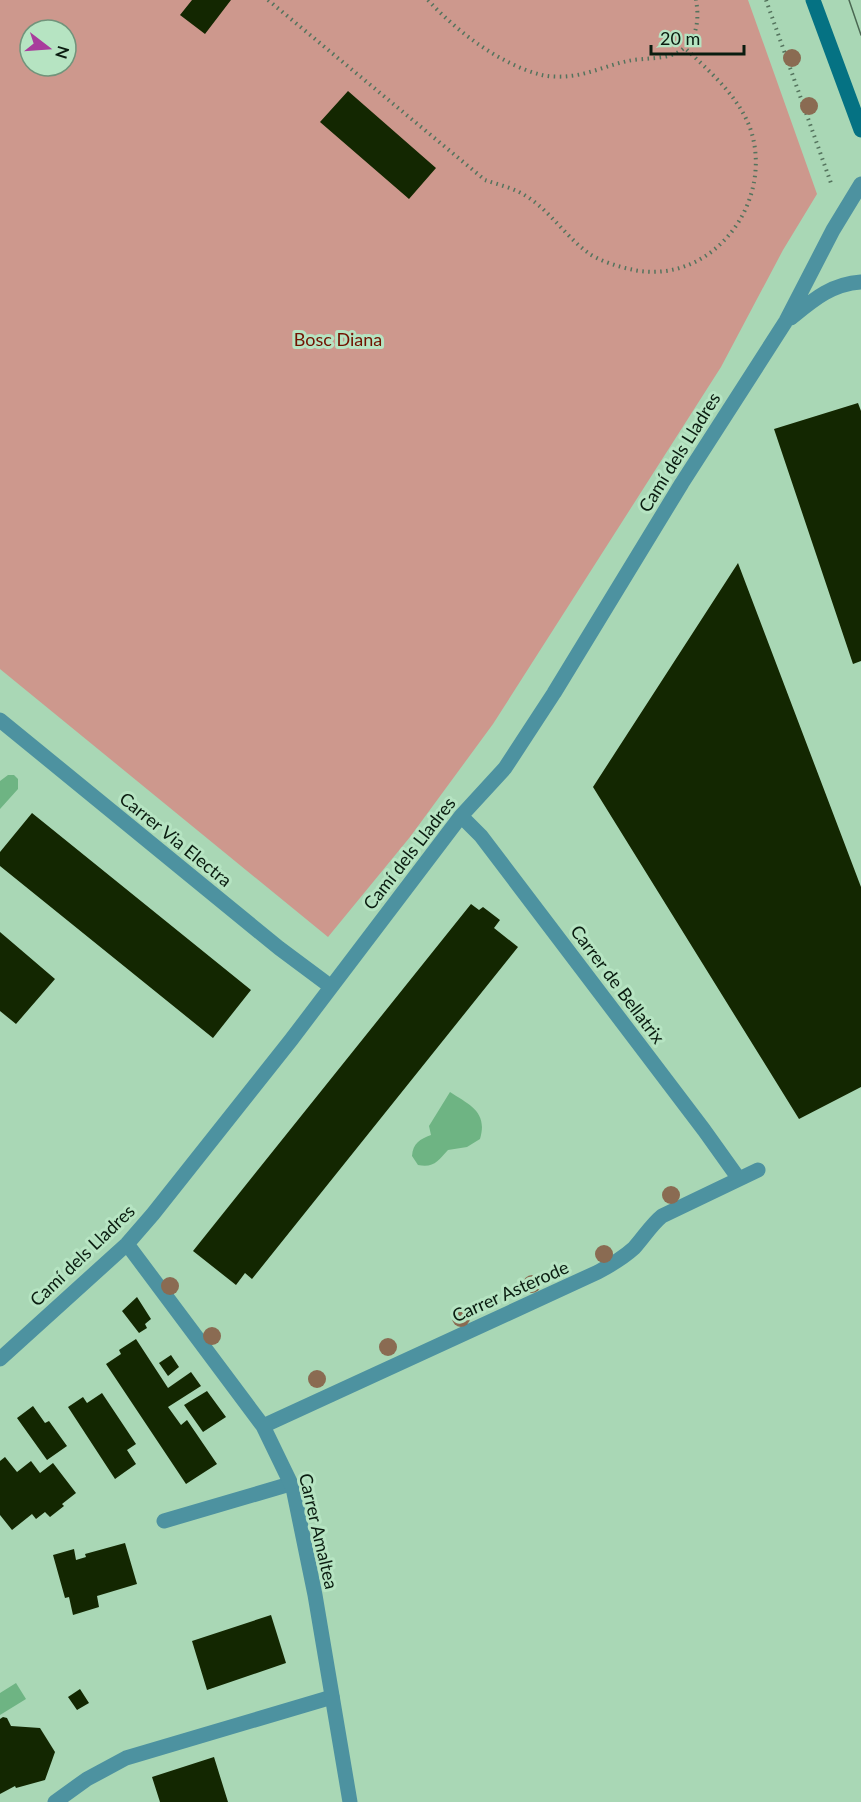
<svg xmlns="http://www.w3.org/2000/svg" width="861" height="1802" font-family="Lato,sans-serif">
  <style>
    .green { fill: #cd988d; fill-rule: evenodd }
    .water { fill: #6eb483 }
    .building { fill: #132701 }
    .lines { fill: none; stroke-linecap: round; stroke-linejoin: round }
    .path { stroke: #54735d; stroke-width: 4; stroke-dasharray: 1.5 4.5; stroke-linecap: butt }
    .service { stroke: #4d92a0; stroke-width: 15 }
    .minor { stroke: #4d92a0; stroke-width: 15 }
    .secondary { stroke: #057283; stroke-width: 15 }
    .tram { stroke: #4a6752; stroke-width: 1.5 }
    .tree { fill: #8a6b52 }
    .labels { text-anchor: middle; dominant-baseline: central; stroke-width: 6; stroke-linejoin: round; paint-order: stroke }
    .park-label { font-size: 18px; fill: #711201; stroke: #b6e4c2 }
    .street-label { font-size: 18px; fill: #0a1c10; stroke: #b6e4c2 }
  </style>
  <rect width="100%" height="100%" fill="#a9d7b5"/>
  <!-- green -->
  <path class="green" d="M0 0H748L817 194 783 250 721 367 493 724 410 837 328 937 0 669ZM30 30H66V66H30Z"/>
  <!-- water -->
  <path class="water" d="M8 775H14L18 779V789L0 809V781Z
    M450 1092C470 1105 488 1112 480 1139L467 1147 448 1150C438 1161 434 1168 418 1165L412 1156C413 1143 420 1139 431 1135L429 1126Z
    M16 1683 26 1699 0 1715V1693Z"/>
  <!-- building -->
  <path class="building" d="M192 0H231L205 34 180 15Z
    M348 91 436 168 409 199 320 122Z
    M858 403 861 411V661L853 664 774 429Z
    M738 563 861 887V1087L799 1119 593 787Z
    M32 813 251 990 213 1038 0 866V852Z
    M471 904 479 910 483 907 500 920 494 928 518 947 252 1279 245 1273 236 1285 193 1251Z
    M0 932 55 979 16 1024 0 1011Z
    M137 1297 151 1319 145 1324 147 1328 139 1333 122 1311Z
    M136 1339 168 1388 191 1372 201 1386 168 1407 181 1425 187 1420 217 1464 186 1484 106 1364 121 1354 119 1350Z
    M171 1355 179 1367 168 1376 159 1363Z
    M207 1391 226 1417 203 1432 184 1405Z
    M102 1393 136 1444 127 1450 136 1464 115 1479 68 1407 83 1397 87 1403Z
    M33 1406 45 1423 49 1421 67 1446 47 1460 17 1418Z
    M5 1457 17 1472 31 1461 40 1473 53 1463 76 1493 62 1504 64 1506 50 1517 45 1512 36 1519 32 1514 12 1530 0 1515V1461Z
    M125 1543 137 1584 97 1596 99 1607 73 1615 69 1597 65 1598 53 1555 74 1549 76 1560 86 1557 85 1554Z
    M271 1615 286 1663 207 1690 192 1641Z
    M80 1689 89 1703 77 1710 68 1697Z
    M3 1717 7 1718 11 1726 40 1728 55 1752 45 1780 16 1788 15 1786 0 1794V1719Z
    M214 1757 228 1802H160L152 1777Z"/>
  <g class="lines">
    <!-- path -->
    <path class="path" d="M268 0 485 180C496 184 509 187 519 192 547 206 563 234 587 252 599 261 619 267 634 270 711 285 772 206 752 134 742 99 710 72 685 48
      M428 0C456 31 501 65 542 75 551 77 561 77 570 76 590 74 608 65 628 61 645 57 672 61 685 47 698 36 699 16 696 0
      M766 0 832 186"/>
    <!-- service -->
    <path class="service" d="M164 1521 290 1484 293 1488
      M55 1802 87 1779 126 1758 332 1697"/>
    <!-- minor -->
    <path class="minor" d="M791 318C813 300 831 284 861 282
      M0 720 279 948 330 986
      M461 816 481 836 500 861 704 1130 739 1179
      M127 1244 263 1426 293 1488 315 1595 350 1802
      M0 1359 127 1244 153 1214 291 1040 461 816 505 768 554 693 682 483 786 321 833 230 861 184
      M263 1426 598 1272C611 1265 623 1258 634 1248 644 1237 651 1225 662 1216L758 1170"/>
    <!-- secondary -->
    <path class="secondary" d="M813 0 861 130"/>
    <!-- tram -->
    <path class="tram" d="M849 0 861 35"/>
  </g>
  <!-- trees -->
  <g class="tree">
    <circle cx="792" cy="58" r="9"/>
    <circle cx="809" cy="106" r="9"/>
    <circle cx="671" cy="1195" r="9"/>
    <circle cx="604" cy="1254" r="9"/>
    <circle cx="532" cy="1284" r="9"/>
    <circle cx="170" cy="1286" r="9"/>
    <circle cx="461" cy="1318" r="9"/>
    <circle cx="212" cy="1336" r="9"/>
    <circle cx="388" cy="1347" r="9"/>
    <circle cx="317" cy="1379" r="9"/>
  </g>
  <g class="labels">
    <!-- park labels -->
    <g class="park-label">
      <text x="338" y="339">Bosc Diana</text>
    </g>
    <!-- street labels -->
    <g class="street-label">
      <text transform="translate(679 452) rotate(-58)">Camí dels Lladres</text>
      <text transform="translate(176 839) rotate(39)">Carrer Via Electra</text>
      <text transform="translate(409 853) rotate(-52)">Camí dels Lladres</text>
      <text transform="translate(618 984) rotate(53)">Carrer de Bellatrix</text>
      <text transform="translate(82 1255) rotate(-44)">Camí dels Lladres</text>
      <text transform="translate(510 1291) rotate(-24)">Carrer Asterode</text>
      <text transform="translate(319 1531) rotate(77)">Carrer Amaltea</text>
    </g>
  </g>
  <!-- north arrow -->
  <g transform="translate(48 48) rotate(107)"><circle r="28" fill="#b6e4c2" stroke="#71947b" stroke-width="1.5"/>
  <path d="M0-4.5L10 22L0 15L-10 22Z" fill="#a83c9c"/>
  <text y="-9" font-size="16" font-weight="bold" text-anchor="middle" fill="#0a1c10">N</text>
  </g>
  <!-- scale -->
  <path d="M651 45v9h93v-9" fill="none" stroke="#0a1c10" stroke-width="3"/>
  <text x="660" y="45" font-size="18" fill="#0a1c10" stroke="#b6e4c2" stroke-width="4.5" paint-order="stroke">20 m</text>
</svg>
